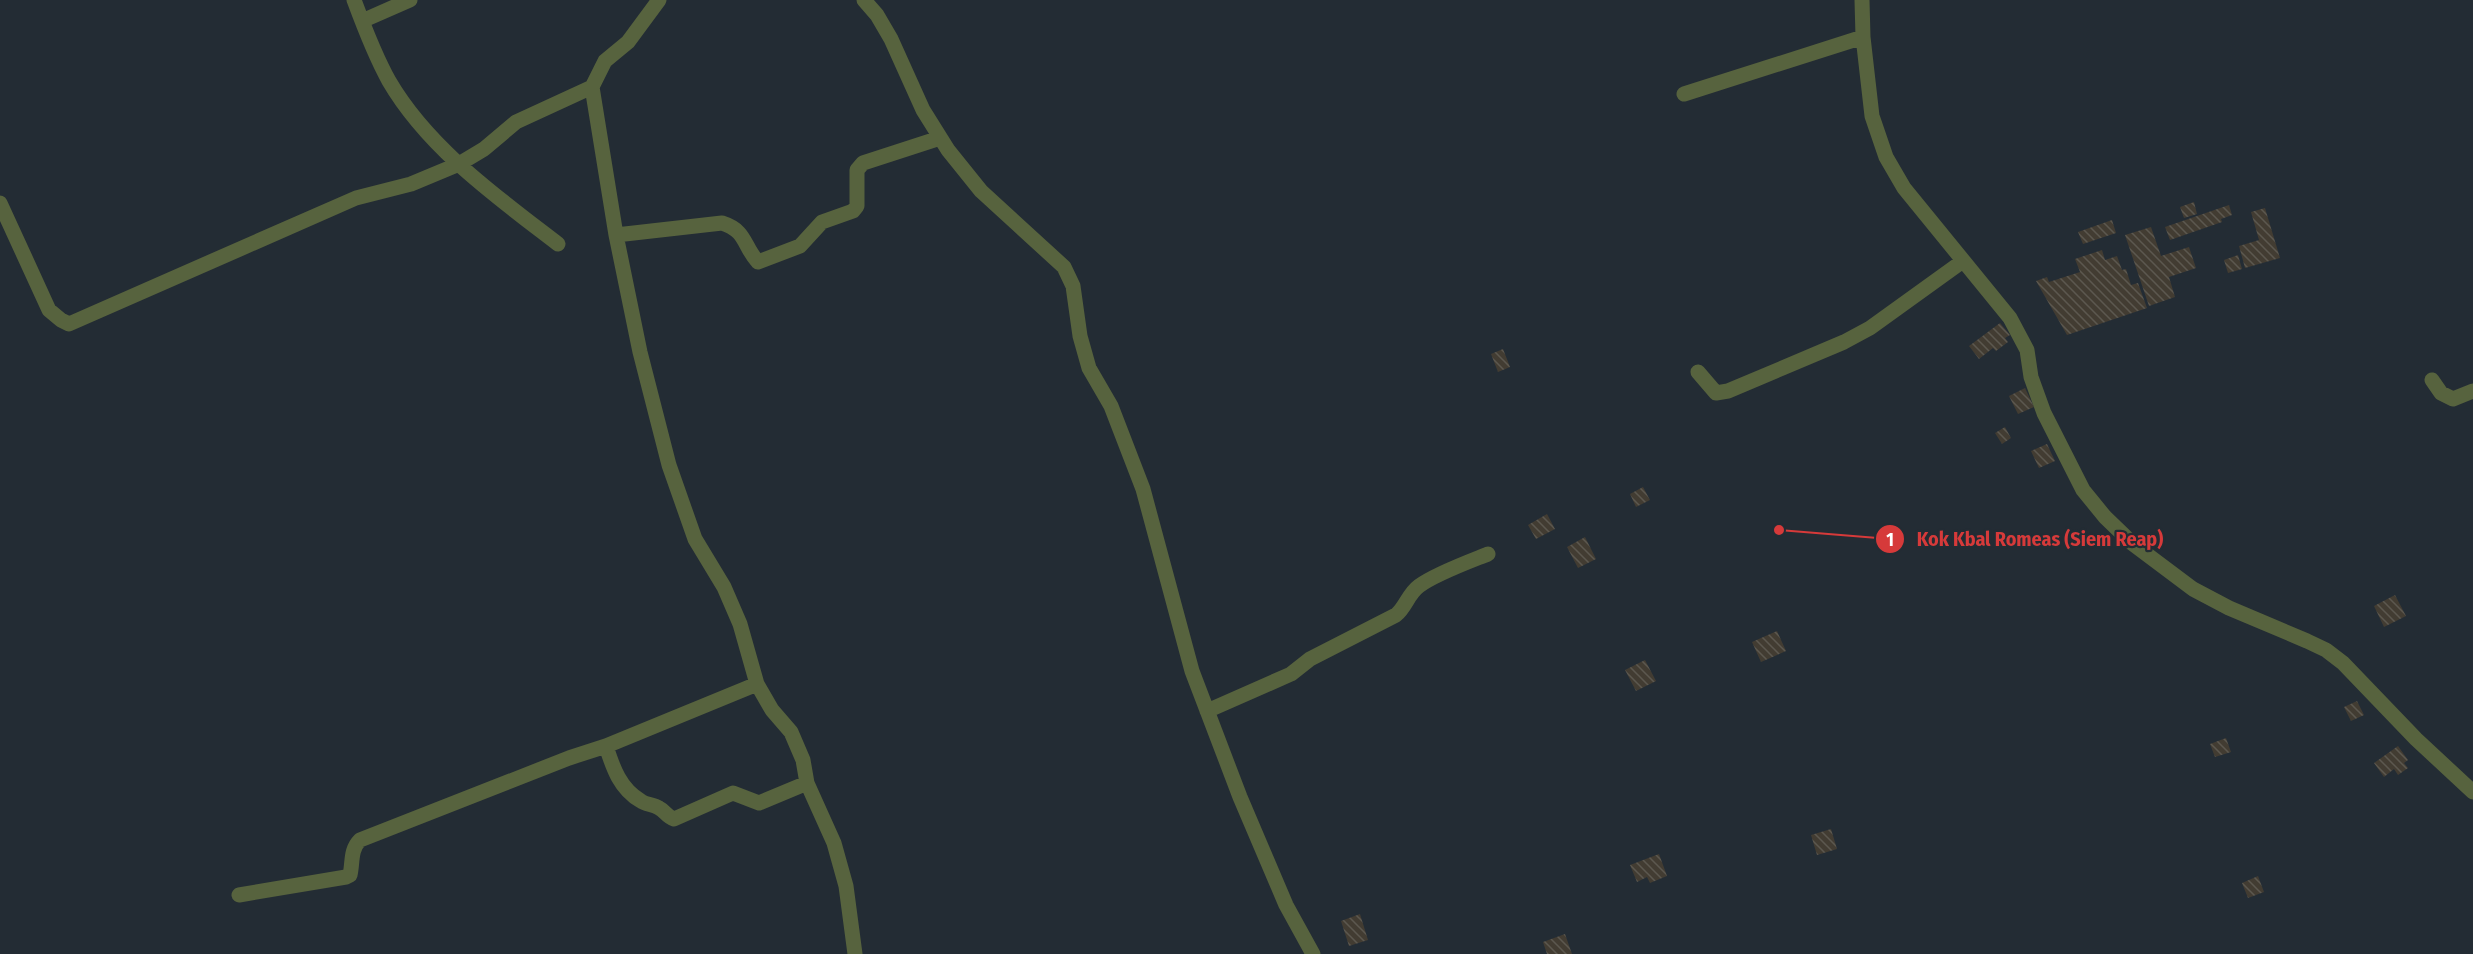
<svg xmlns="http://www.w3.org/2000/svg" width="2473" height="954" font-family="'Fira Sans Condensed',sans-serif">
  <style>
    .building { fill: url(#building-back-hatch) }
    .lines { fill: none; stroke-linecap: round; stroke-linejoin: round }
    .minor { stroke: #57633e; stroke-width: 15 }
    .leader { fill: none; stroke: #d63a3a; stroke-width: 2 }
    .callout-dot { fill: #d63a3a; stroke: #232c34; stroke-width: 2 }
    .mark-label { font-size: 18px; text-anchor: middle; font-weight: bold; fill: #fff }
    .callout-label { font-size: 20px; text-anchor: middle; font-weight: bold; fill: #d63a3a; stroke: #232c34; stroke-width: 4.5; stroke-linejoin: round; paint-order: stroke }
  </style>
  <defs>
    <pattern id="building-back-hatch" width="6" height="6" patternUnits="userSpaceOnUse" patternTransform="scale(1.5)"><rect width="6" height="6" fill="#423c32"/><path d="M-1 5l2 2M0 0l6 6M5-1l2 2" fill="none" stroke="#5c584f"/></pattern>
  </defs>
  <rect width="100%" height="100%" fill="#232c34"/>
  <!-- building -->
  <path class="building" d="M2194 202 2197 214 2184 218 2180 207Z
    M2229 205 2232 215 2221 219 2222 222 2170 240 2165 227Z
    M2265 208 2280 258 2245 268 2239 246 2259 240 2251 212Z
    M2112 220 2116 233 2083 244 2078 232Z
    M2151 227 2161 256 2189 247 2196 268 2169 277 2175 297 2149 306 2125 235Z
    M2102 250 2105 260 2117 256 2122 270 2126 269 2131 285 2138 283 2147 308 2067 335 2036 281 2047 277 2049 282 2080 272 2075 259Z
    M2238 255 2242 269 2228 273 2224 260Z
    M2000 323 2010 335 2005 338 2008 342 1996 351 1993 348 1979 359 1969 346Z
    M1503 349 1510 367 1498 372 1491 354Z
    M2025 388 2034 407 2018 414 2009 396Z
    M2005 427 2011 438 2002 444 1995 433Z
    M2047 444 2055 461 2039 468 2031 451Z
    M1643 487 1650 500 1636 507 1630 494Z
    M1547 514 1555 529 1536 539 1528 525Z
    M1585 537 1596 559 1578 568 1567 547Z
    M2395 595 2406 616 2384 627 2374 606Z
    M1777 631 1786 651 1761 662 1752 642Z
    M1645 660 1656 681 1636 691 1625 670Z
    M2357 701 2364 715 2351 721 2344 707Z
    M2226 738 2231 752 2215 757 2210 744Z
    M2398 746 2408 760 2404 763 2408 768 2398 775 2394 769 2384 777 2374 763Z
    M1831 829 1837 849 1817 855 1811 835Z
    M1659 854 1667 876 1650 883 1647 877 1637 882 1630 865Z
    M2258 876 2264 892 2248 898 2242 883Z
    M1360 914 1368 940 1349 946 1341 921Z
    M1565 934 1572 954H1547L1543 942Z"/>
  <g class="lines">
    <!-- minor -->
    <path class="minor" d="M354 0C364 27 375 56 389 81 428 148 497 197 558 244
      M659 0 628 42 605 61 592 87 616 235 640 352 669 465 695 539 724 587 740 624 757 684 772 710 791 732 803 760 807 783 834 843 846 886 855 954
      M864 0 877 15 891 39 923 110 948 150 981 191 1064 267 1073 286 1080 336 1089 368 1111 406 1143 489 1192 671 1240 797 1286 905 1313 954
      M1862 0 1863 37 1872 116 1886 157 1904 188 2010 318 2027 350 2031 377 2044 413 2083 490 2105 517 2133 544 2193 589 2229 608 2307 641 2326 650 2343 663 2416 739 2473 792
      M362 21 410 0
      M1684 94 1863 37
      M0 203 49 310 61 320 69 324 356 198 411 184 459 164 484 149 516 122 592 87
      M616 235 722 223C747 231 743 246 758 262L800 246 822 222 853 211 857 206V170L863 163 940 138
      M1698 372 1716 393 1728 391 1844 342 1870 328 1963 261
      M2432 380 2441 393 2453 399 2473 391
      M1207 711 1291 674 1310 659 1396 615C1406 607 1408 594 1419 586 1435 574 1468 562 1488 554
      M606 746 757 684
      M239 895 346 877 350 875C353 862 350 850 360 840L569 758 606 746C613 768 620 789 641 801 646 805 653 804 659 808 665 811 667 817 674 819L733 793 759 803 807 783"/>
  </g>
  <!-- callouts -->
  <path class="leader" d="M1779 530L1890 539"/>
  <g class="callout-dot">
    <circle cx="1779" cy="530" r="6"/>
    <circle cx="1890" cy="539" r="15"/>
  </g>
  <g class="mark-label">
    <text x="1890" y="546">1</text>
  </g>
  <g class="callout-label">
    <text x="2040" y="546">Kok Kbal Romeas (Siem Reap)</text>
  </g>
</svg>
